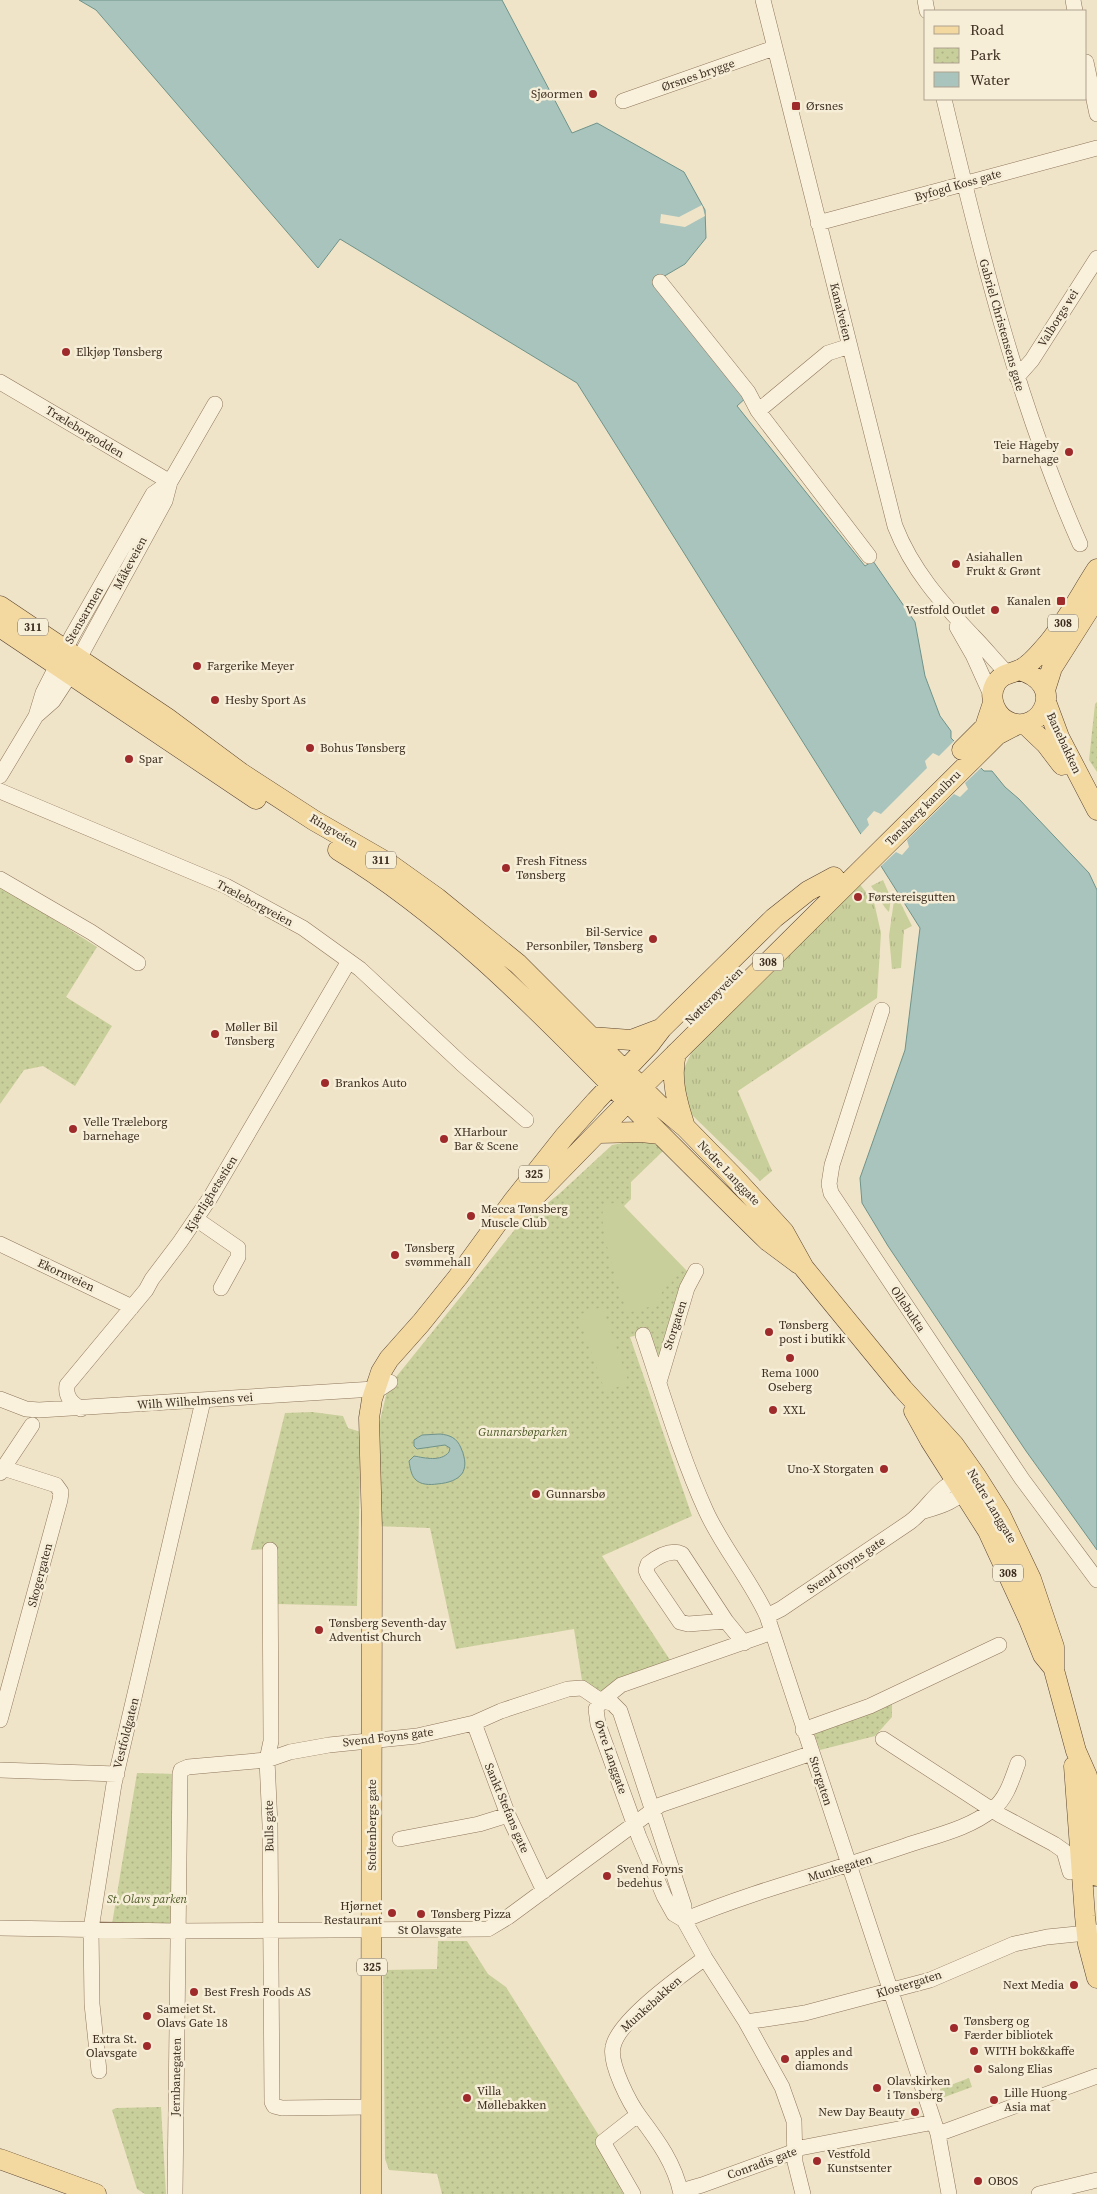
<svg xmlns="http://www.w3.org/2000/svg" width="1097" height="2194" font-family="'Source Serif 4',serif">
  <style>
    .grass { fill: url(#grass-tufts) }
    .park { fill: url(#park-dots) }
    .pitch { fill: #c9cf9b }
    .water { fill: #a9c4bc; stroke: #6f938a }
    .pier { fill: #f0e4c8 }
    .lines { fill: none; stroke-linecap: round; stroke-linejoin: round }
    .minor-casing { stroke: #8d765c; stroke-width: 16 }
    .major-casing { stroke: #5b4430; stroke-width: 21 }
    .minor { stroke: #faf1dc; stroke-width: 15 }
    .major { stroke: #f3d9a0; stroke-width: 20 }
    .poi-dot { fill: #9e2a2b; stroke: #f7eed8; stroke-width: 2 }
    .labels { text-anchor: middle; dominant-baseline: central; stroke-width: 5; stroke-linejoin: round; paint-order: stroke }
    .shield { fill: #f7eed8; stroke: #756857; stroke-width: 1 }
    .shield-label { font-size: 11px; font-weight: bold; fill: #3d2e20 }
    .street-label { font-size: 12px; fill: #3d2e20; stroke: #f7eed8 }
    .poi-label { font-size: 12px; fill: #3d2e20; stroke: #f7eed8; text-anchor: start }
    .park-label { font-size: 12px; font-style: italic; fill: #4d5a26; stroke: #f7eed8 }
  </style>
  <defs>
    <pattern id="grass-tufts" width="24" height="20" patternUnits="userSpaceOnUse" patternTransform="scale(1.25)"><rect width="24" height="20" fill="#c9cf9b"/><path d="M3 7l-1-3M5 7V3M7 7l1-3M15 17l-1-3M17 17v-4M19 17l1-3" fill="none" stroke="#aeb285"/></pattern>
    <pattern id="park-dots" width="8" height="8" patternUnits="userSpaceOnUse" patternTransform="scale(1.25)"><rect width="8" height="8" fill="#c9cf9b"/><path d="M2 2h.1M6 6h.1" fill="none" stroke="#aeb285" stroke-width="1.8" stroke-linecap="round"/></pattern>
  </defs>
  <rect width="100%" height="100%" fill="#f0e4c8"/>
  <!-- grass -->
  <path class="grass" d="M883 880 891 898 889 912C884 908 876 893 871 886Z
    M857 881 874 902 881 933 877 998 738 1091 772 1171 760 1181 691 1114 684 1091V1068L695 1045Z
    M898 898 912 926 904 930 901 968 892 969 889 936 894 900Z"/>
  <!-- park -->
  <path class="park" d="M1097 702V772L1089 760 1095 704Z
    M0 885 97 947 66 997 112 1026 75 1086 43 1066 24 1070 0 1104Z
    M633 1141 656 1144 663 1151 631 1182V1199L624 1206 688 1272 660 1354 658 1355 654 1349 650 1332 630 1337 692 1516 602 1556 672 1663 607 1695 583 1687 574 1629 456 1649 430 1528 374 1526 377 1433 388 1387 516 1228 559 1194 612 1145Z
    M312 1412 343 1416 348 1428 361 1432 357 1606 276 1604 273 1549 251 1550 285 1413Z
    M892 1700V1717L875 1736 820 1750 813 1730Z
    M137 1773 180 1774 176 1930H111Z
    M438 1941H467L488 1974 506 1987 603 2142 623 2194H442L437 2174 389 2170 385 2159 383 1970 437 1969Z
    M969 2078 972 2087 942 2098 940 2089Z
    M161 2107 166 2194H145L137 2189 112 2110 116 2108Z"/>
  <!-- pitch -->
  <path class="pitch" d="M613 1203 619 1205 680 1268 672 1282 665 1286 656 1305 627 1313C621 1292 596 1224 604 1207Z
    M602 1307 629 1383 605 1391 578 1315Z"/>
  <!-- water -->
  <path class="water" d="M79 0H502L572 133 597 123 684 172 705 210 706 238 685 264 656 281 748 396 737 406 865 566 873 561 915 622 925 676 940 716 951 731V738L984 771H992L1005 787 1019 799 1089 873 1097 890V1550L1026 1451 888 1246 862 1203 860 1178 905 1050 920 928 577 383 340 239 318 268 96 10Z
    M440 1434C450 1435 457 1438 461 1448 471 1471 461 1482 437 1484 430 1485 420 1485 415 1479 411 1475 410 1467 409 1461L414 1456C425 1458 441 1462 449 1452L450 1448 445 1445 417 1449 414 1446V1440L422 1435Z"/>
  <!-- pier -->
  <path class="pier" d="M702 205 705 216 685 227 660 223 661 214 679 217Z
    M956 739 983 766 965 783 968 789 960 797 954 794 907 840 909 847 902 855 896 852 879 868 859 836 869 825 867 819 874 811 881 814 927 768 925 761 933 753 939 756Z"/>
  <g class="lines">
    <defs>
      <path id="minor" d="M763 0 895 526C912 570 941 602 973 636 985 648 995 661 1007 673
        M925 0 927 11
        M1073 0 1075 11
        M1086 62 1097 114
        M944 99C980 250 1017 402 1080 544
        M623 101 774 48
        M818 223 1097 148
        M660 282 748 392 758 411 869 556
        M1017 377 1032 360 1097 258
        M0 382 170 482
        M758 411 828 353 850 346
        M957 627 973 655 992 697
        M36 716 53 701 70 675 165 501 170 482 215 404
        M0 776 36 716 43 693 72 636 153 494 170 482
        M0 791 226 886 303 928 360 969 462 1064 526 1120
        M0 879 91 932 138 963
        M882 1010 832 1165 829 1184 831 1193 1022 1479 1097 1580
        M196 1219 238 1248V1257L221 1288
        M0 1244 132 1307
        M643 1335C663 1394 680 1454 706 1511 723 1548 750 1579 767 1616L938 2134 949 2194
        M659 1382 687 1288 696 1271
        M0 1399 26 1409 39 1410 374 1389 381 1388 390 1382
        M81 1409C72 1403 65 1397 67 1385L146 1290 152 1279 180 1242 210 1198 349 961
        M0 1473 32 1425
        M924 1511C942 1506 958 1501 969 1485
        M270 1550 271 1741 267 1760 270 1825 272 2102 274 2106 282 2108 372 2107
        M767 1616 781 1609 910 1522C930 1507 939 1483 965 1478
        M726 1621 682 1554C671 1549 657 1557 648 1564L646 1570 648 1575 680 1622 688 1624 726 1621 744 1643
        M601 1701 596 1709 598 1724 639 1837 664 1896 674 1914 684 1920 705 1958 746 2022 782 2087 794 2121 795 2162 803 2194
        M601 1701 612 1703 620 1711 684 1906V1920
        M601 1701 621 1685 764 1635
        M0 1720 60 1500 61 1492 56 1485 3 1468
        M474 1723 508 1815 544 1891
        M803 1730 870 1706 999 1645
        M883 1739 1000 1815 1054 1844 1064 1851 1070 1872
        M0 1770 117 1774
        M400 1839 479 1824 508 1815
        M684 1920C756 1890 832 1871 905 1846 934 1836 969 1829 993 1809 1007 1798 1012 1779 1018 1763
        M0 1928 177 1931 488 1929 508 1917 660 1805 812 1753
        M746 2022 805 2013 930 1980 1014 1944 1047 1937 1097 1932
        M99 2071 92 2004 91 1929 114 1784 203 1401
        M938 2134 1097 2076
        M681 2191 702 2185 790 2153 795 2149 934 2122
        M175 2194 180 1774 181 1770 188 1767 267 1760 290 1752 329 1745 417 1736 474 1723 501 1711 568 1689 582 1688 601 1701
        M633 2194 603 2142 631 2120 639 2116
        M681 2194C675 2164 658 2141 640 2117 630 2104 609 2064 613 2047 618 2020 682 1975 705 1958
        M1039 2194 1097 2180"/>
      <path id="major" d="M0 606 167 718 241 773 315 821 388 863 437 898 518 964 661 1107 685 1127 732 1175 784 1232 804 1268 903 1389 954 1445 976 1476 1000 1514 1031 1579 1054 1647V1670L1076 1751 1087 1776 1093 1816 1097 1876
        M0 627 256 799
        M1019 670C1068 684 1041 733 1012 723 996 718 987 698 996 683 1002 674 1009 674 1019 670 1027 667 1038 655 1044 648 1065 625 1080 595 1097 569
        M1045 690 1052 668 1097 597
        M1046 702 1059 737 1097 810
        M1025 724 1046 744 1062 765
        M962 750 985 727 993 703
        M338 850C453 920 545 1018 639 1113 682 1156 725 1199 768 1241L799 1264
        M591 1037 631 1040 660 1029
        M676 1053C670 1079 677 1102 685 1127
        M599 1133 641 1132 660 1134
        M514 1218 641 1088 987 745 997 735 1018 724
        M914 1411 930 1440 988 1531 1029 1620 1043 1655 1052 1666
        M1074 1766 1085 1916 1088 1944 1097 1978
        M0 2159 96 2194
        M371 2194 372 1528 369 1418 372 1399 381 1372 389 1359 421 1323 458 1277 514 1200 564 1137 596 1101 649 1045 662 1028 774 918 808 891 834 877"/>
    </defs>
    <!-- minor casing -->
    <use href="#minor" class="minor-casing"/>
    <!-- major casing -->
    <use href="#major" class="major-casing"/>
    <!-- minor -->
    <use href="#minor" class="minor"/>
    <!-- major -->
    <use href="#major" class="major"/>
  </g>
  <!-- markers -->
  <g class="poi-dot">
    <circle cx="593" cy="94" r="5"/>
    <rect x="791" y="101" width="10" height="10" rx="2.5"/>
    <circle cx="66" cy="352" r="5"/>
    <circle cx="1069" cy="452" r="5"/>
    <circle cx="956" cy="564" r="5"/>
    <rect x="1056" y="596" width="10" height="10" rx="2.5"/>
    <circle cx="995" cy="610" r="5"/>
    <circle cx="197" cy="666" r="5"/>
    <circle cx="215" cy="700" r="5"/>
    <circle cx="310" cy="748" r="5"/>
    <circle cx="129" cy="759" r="5"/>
    <circle cx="506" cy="868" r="5"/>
    <circle cx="858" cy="897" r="5"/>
    <circle cx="653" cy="939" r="5"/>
    <circle cx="215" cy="1034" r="5"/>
    <circle cx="325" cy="1083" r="5"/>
    <circle cx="73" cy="1129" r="5"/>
    <circle cx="444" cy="1139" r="5"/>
    <circle cx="471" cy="1216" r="5"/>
    <circle cx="395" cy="1255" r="5"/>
    <circle cx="769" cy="1332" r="5"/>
    <circle cx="790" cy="1358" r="5"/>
    <circle cx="773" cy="1410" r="5"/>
    <circle cx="884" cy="1469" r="5"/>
    <circle cx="536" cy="1494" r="5"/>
    <circle cx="319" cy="1630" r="5"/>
    <circle cx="607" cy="1876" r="5"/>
    <circle cx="392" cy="1913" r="5"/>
    <circle cx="421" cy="1914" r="5"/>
    <circle cx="1074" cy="1985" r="5"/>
    <circle cx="194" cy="1992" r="5"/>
    <circle cx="147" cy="2016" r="5"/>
    <circle cx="954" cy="2028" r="5"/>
    <circle cx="147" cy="2046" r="5"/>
    <circle cx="974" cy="2051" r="5"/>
    <circle cx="785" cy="2059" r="5"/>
    <circle cx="978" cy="2069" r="5"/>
    <circle cx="877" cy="2088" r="5"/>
    <circle cx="467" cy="2098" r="5"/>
    <circle cx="994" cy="2100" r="5"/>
    <circle cx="915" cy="2112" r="5"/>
    <circle cx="817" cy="2161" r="5"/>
    <circle cx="978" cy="2181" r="5"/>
  </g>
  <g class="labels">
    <!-- shield labels -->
    <g class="shield">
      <rect x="1048" y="614.5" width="30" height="17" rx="4"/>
      <rect x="18" y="618.5" width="30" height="17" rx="4"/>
      <rect x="366" y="851.5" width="30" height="17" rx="4"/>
      <rect x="753" y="953.5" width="30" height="17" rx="4"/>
      <rect x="519" y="1165.5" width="30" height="17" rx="4"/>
      <rect x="993" y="1564.5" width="30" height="17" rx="4"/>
      <rect x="357" y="1958.5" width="30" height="17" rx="4"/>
    </g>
    <g class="shield-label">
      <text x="1063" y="623">308</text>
      <text x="33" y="627">311</text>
      <text x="381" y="860">311</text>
      <text x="768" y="962">308</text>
      <text x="534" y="1174">325</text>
      <text x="1008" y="1573">308</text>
      <text x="372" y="1967">325</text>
    </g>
    <!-- street labels -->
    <g class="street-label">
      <text transform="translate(698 75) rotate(-19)">Ørsnes brygge</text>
      <text transform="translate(958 185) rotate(-16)">Byfogd Koss gate</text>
      <text transform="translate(841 312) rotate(76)">Kanalveien</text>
      <text transform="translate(1058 318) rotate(-58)">Valborgs vei</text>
      <text transform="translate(1002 325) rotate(74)">Gabriel Christensens gate</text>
      <text transform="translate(85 432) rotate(31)">Træleborgodden</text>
      <text transform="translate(130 563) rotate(-62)">Måkeveien</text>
      <text transform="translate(84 615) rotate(-60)">Stensarmen</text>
      <text transform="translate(1064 743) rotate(65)">Banebakken</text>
      <text transform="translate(923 808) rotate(-45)">Tønsberg kanalbru</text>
      <text transform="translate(334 831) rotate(31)">Ringveien</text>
      <text transform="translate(255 903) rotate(28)">Træleborgveien</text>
      <text transform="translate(714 996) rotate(-45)">Nøtterøyveien</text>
      <text transform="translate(729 1173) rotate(46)">Nedre Langgate</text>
      <text transform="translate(211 1194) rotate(-58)">Kjærlighetsstien</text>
      <text transform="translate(66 1275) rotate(25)">Ekornveien</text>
      <text transform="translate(908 1309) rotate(56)">Ollebukta</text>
      <text transform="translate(675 1325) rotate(-72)">Storgaten</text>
      <text transform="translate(195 1401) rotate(-4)">Wilh Wilhelmsens vei</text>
      <text transform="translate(992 1506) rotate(59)">Nedre Langgate</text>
      <text transform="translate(846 1565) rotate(-34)">Svend Foyns gate</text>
      <text transform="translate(40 1575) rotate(-75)">Skogergaten</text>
      <text transform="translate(126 1733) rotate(-76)">Vestfoldgaten</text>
      <text transform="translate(388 1737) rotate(-7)">Svend Foyns gate</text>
      <text transform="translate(611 1757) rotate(71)">Øvre Langgate</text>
      <text transform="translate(821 1781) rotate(72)">Storgaten</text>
      <text transform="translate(507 1808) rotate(67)">Sankt Stefans gate</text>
      <text transform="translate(372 1825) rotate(-90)">Stoltenbergs gate</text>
      <text transform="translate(269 1826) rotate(-91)">Bulls gate</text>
      <text transform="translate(840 1868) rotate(-17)">Munkegaten</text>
      <text x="430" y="1930">St Olavsgate</text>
      <text transform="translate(909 1984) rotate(-17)">Klostergaten</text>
      <text transform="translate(651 2004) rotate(-42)">Munkebakken</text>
      <text transform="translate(176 2077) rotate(-89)">Jernbanegaten</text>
      <text transform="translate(762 2163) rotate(-20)">Conradis gate</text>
    </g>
    <!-- poi labels -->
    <g class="poi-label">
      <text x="583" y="94" text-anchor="end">Sjøormen</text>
      <text x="806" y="106">Ørsnes</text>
      <text x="76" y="352">Elkjøp Tønsberg</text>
      <text x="1059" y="445" text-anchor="end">Teie Hageby<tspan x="1059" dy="14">barnehage</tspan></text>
      <text x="966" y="557">Asiahallen<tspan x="966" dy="14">Frukt &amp; Grønt</tspan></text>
      <text x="1051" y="601" text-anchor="end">Kanalen</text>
      <text x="985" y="610" text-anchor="end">Vestfold Outlet</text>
      <text x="207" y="666">Fargerike Meyer</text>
      <text x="225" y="700">Hesby Sport As</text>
      <text x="320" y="748">Bohus Tønsberg</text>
      <text x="139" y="759">Spar</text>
      <text x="516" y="861">Fresh Fitness<tspan x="516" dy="14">Tønsberg</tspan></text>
      <text x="868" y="897">Førstereisgutten</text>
      <text x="643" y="932" text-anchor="end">Bil-Service<tspan x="643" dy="14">Personbiler, Tønsberg</tspan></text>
      <text x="225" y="1027">Møller Bil<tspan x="225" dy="14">Tønsberg</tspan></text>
      <text x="335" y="1083">Brankos Auto</text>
      <text x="83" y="1122">Velle Træleborg<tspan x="83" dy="14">barnehage</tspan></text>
      <text x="454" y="1132">XHarbour<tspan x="454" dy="14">Bar &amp; Scene</tspan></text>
      <text x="481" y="1209">Mecca Tønsberg<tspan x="481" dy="14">Muscle Club</tspan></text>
      <text x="405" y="1248">Tønsberg<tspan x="405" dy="14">svømmehall</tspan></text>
      <text x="779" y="1325">Tønsberg<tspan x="779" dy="14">post i butikk</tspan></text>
      <text x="790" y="1373" text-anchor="middle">Rema 1000<tspan x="790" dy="14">Oseberg</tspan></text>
      <text x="783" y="1410">XXL</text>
      <text x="874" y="1469" text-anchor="end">Uno-X Storgaten</text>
      <text x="546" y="1494">Gunnarsbø</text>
      <text x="329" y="1623">Tønsberg Seventh-day<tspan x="329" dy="14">Adventist Church</tspan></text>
      <text x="617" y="1869">Svend Foyns<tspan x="617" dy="14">bedehus</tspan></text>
      <text x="382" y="1906" text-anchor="end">Hjørnet<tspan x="382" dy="14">Restaurant</tspan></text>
      <text x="431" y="1914">Tønsberg Pizza</text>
      <text x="1064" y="1985" text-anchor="end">Next Media</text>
      <text x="204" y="1992">Best Fresh Foods AS</text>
      <text x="157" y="2009">Sameiet St.<tspan x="157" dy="14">Olavs Gate 18</tspan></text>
      <text x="964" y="2021">Tønsberg og<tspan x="964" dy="14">Færder bibliotek</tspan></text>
      <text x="137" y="2039" text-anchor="end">Extra St.<tspan x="137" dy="14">Olavsgate</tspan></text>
      <text x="984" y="2051">WITH bok&amp;kaffe</text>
      <text x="795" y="2052">apples and<tspan x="795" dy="14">diamonds</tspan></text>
      <text x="988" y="2069">Salong Elias</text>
      <text x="887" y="2081">Olavskirken<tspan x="887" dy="14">i Tønsberg</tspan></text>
      <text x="477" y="2091">Villa<tspan x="477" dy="14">Møllebakken</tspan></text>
      <text x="1004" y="2093">Lille Huong<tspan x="1004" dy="14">Asia mat</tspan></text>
      <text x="905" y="2112" text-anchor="end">New Day Beauty</text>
      <text x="827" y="2154">Vestfold<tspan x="827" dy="14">Kunstsenter</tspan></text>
      <text x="988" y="2181">OBOS</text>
    </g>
    <!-- park labels -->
    <g class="park-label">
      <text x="523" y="1432">Gunnarsbøparken</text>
      <text x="147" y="1899">St. Olavs parken</text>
    </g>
  </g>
  <!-- legend -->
  <rect x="924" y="10" width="162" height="90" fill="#f7eed8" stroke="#ada18e"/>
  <rect x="934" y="26" width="25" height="8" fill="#f3d9a0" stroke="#ada18e"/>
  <text x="970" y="35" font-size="15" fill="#3d2e20">Road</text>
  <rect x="934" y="48" width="25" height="15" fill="url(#park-dots)" stroke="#ada18e"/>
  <text x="970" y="60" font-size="15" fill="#3d2e20">Park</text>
  <rect x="934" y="72" width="25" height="15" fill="#a9c4bc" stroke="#ada18e"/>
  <text x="970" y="85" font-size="15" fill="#3d2e20">Water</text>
</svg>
